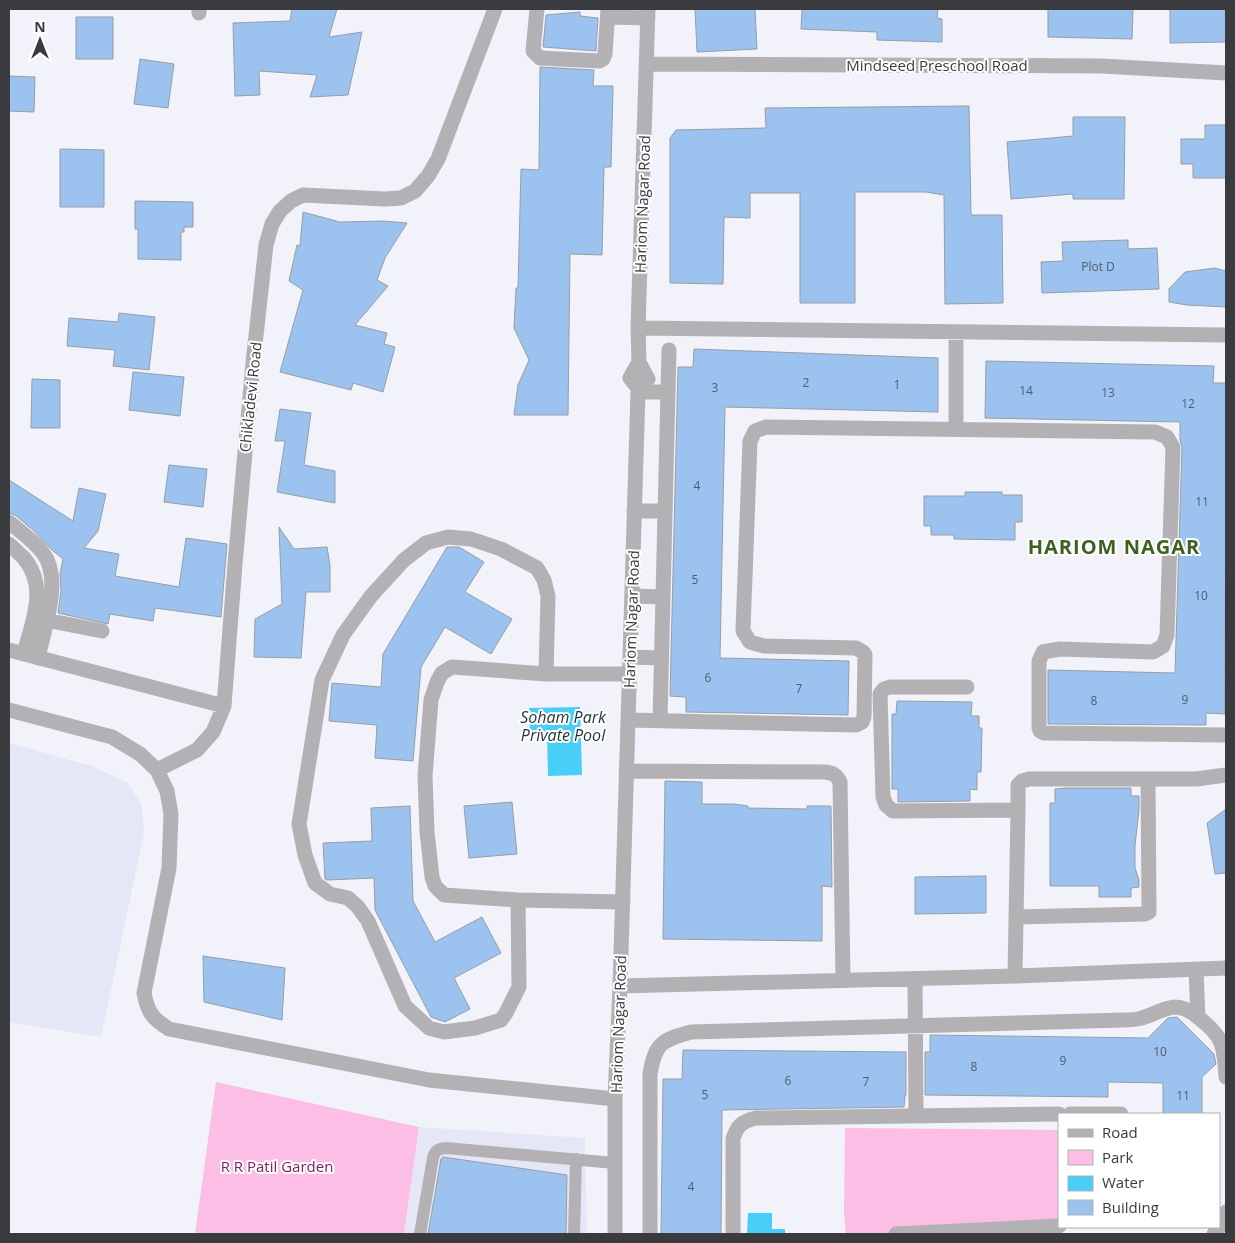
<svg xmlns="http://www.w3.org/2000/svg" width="1235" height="1243" font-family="'Open Sans',sans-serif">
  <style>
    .built { fill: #e6e7f6 }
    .green { fill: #fcbee4 }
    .water { fill: #48cef7 }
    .building { fill: #9cc3f0; stroke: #989da3 }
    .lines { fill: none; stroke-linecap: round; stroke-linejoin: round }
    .lane { stroke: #b3b1b4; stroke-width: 12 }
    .street { stroke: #b3b1b4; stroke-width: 15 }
    .labels { text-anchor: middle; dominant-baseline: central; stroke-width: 4; stroke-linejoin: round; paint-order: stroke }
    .number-label { font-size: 12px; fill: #525d6a }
    .street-label { font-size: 15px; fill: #3a3b3e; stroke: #fff }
    .park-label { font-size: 15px; fill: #821d67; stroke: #fff }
    .water-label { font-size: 16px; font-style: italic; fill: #1e343c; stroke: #fff }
    .district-label { font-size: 20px; font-weight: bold; letter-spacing: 1px; fill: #3d6122; stroke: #fff }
  </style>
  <rect width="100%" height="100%" fill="#f2f2fa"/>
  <!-- built -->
  <path class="built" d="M9 743 92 766 128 783 142 806 144 833 101 1037 9 1022Z
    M419 1127 585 1138 587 1234H404Z"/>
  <!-- green -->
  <path class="green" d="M216 1082 419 1127 404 1234H195Z
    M845 1128 1059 1130V1221L907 1234H846L844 1212Z"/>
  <!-- water -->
  <path class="water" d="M580 707 582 775 548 776 547 735H530L529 708Z
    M748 1213H772V1229H785V1234H747Z"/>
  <!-- building -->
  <path class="building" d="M292 9H337L329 37 362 32 348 95 310 97 317 75 259 71 260 95 235 96 233 23 290 21Z
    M695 9H755L757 49 697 52Z
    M807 9H938L937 18 942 19V42L877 40V32L801 29 802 10Z
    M1048 9H1133L1132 39 1048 37Z
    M1170 9H1226V42L1170 43Z
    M580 12V16L598 18 596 51 543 47 546 15Z
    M76 17H113V59H76Z
    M140 59 174 64 168 108 134 104Z
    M540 67 594 70 593 86H613L611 167H604L602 255 570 254 568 415H514L518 385 529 360 514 328 516 288H518L521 169 539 170Z
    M9 76 35 77 34 112 9 111Z
    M969 106 971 215H1002L1003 303 945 304 944 195 926 192H855V303H800V193H750V218L724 217 723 284 670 283V138L676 130 766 128 765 108Z
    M1073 117H1125L1124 199H1073V194L1011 199 1007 142 1073 136Z
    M1205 125H1226V178H1193V164H1181V139H1205Z
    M60 149 104 150V207H60Z
    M135 201 193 202V227H184V232H181V260L138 259V229H135Z
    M303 212 340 222 383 221 407 223 385 258 377 280 388 286 355 325 387 333 384 344 395 347 383 392 353 383 351 390 280 372 303 290 289 281 297 245 300 246Z
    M1128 240V249L1157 248 1159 289 1042 293 1041 262 1063 261 1062 242Z
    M1215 268 1226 271V307L1187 305 1169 302V289L1185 272Z
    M119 313 155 317 149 370 113 366 115 350 67 346 69 318 118 322Z
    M694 349 938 358V412L725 407 720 658 849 661 848 715 686 712V697L670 696 678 367H693Z
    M986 361 1214 366 1213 383H1226L1225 714 1206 713V725L1048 724V670L1175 673 1182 447 1180 440V422L985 418Z
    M133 372 184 377 180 416 129 410Z
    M32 379 60 380V428H31Z
    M280 409 311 413 304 465 335 471V503L277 492 285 441H275Z
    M169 465 207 469 203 507 164 502Z
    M9 480 73 521 79 488 106 494 98 531 84 548 119 554 115 576 179 587 186 538 227 544 221 617 155 608 153 621 110 614 108 624 58 613 61 591 60 573 63 559 53 551 33 530 15 515 9 513Z
    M965 492H1002V495H1022V522H1015V540L954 539V535H931V526H924V496H965Z
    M279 527 294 549 327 547 330 565V592H306L301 658 254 657 255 619 282 604Z
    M447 547H459L484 562 465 592 512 619 491 654 445 627 421 667 413 761 375 758 377 725 329 721 332 683 381 687 383 654Z
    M897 701 972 702 971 716H979V728H982L981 772H977V790L970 789V801L898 802V789H892V714H896Z
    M665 781 702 782V804H734L748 806V808L807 809V806H831L832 887 822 886V941L663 939Z
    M1065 788H1131V796H1139V810L1135 845V868L1139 880V887L1131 888V897H1099V886H1050V803H1055V789Z
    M512 802 517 854 469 858 464 806Z
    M410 806 413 901 435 942 482 917 501 953 454 978 470 1009 445 1022 431 1017 375 910 374 878 327 880 325 879 323 843 372 841 371 808Z
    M1226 809V873L1215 874 1207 823Z
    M986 876V913L915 914V877Z
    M203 956 285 968 282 1020 204 1002Z
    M1177 1017 1214 1054 1216 1064 1202 1077V1114H1163V1083L1108 1082V1097L925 1095V1052H930V1035L1148 1038 1168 1018Z
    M683 1050 906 1052V1095H905L904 1107 722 1110 721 1234H661L663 1079H682Z
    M443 1157 567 1175 566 1234H428L441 1159Z"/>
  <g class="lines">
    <!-- lane -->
    <path class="lane" d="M420 1234 433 1158C435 1150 438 1149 446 1148L615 1163
      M574 1234 576 1159"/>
    <!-- street -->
    <path class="street" d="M199 9V13
      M537 9 533 51 540 58 599 61 603 59 605 54 608 9
      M608 17 648 18
      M647 64 1102 66 1226 73
      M638 328 1226 335
      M956 332V429
      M638 388 648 379 639 362
      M638 392H668
      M634 511H665
      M9 522C21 532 34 541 43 553 63 579 44 628 38 658
      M9 544C14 548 18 553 23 557 49 587 32 621 24 654
      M632 596 663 597
      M46 620 102 631
      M9 650 224 706
      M630 657 661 658
      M967 687H890L884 689 880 694 883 797 886 805 893 811 1018 810 1015 976
      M9 710 112 737 140 754 157 770 167 791 171 814 169 868 144 993C148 1013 152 1018 169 1029L429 1080 615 1099
      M628 720 856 725 862 722 864 717 865 655 863 652 856 648 764 646 750 642 743 631 750 441 755 431 766 427 1155 432 1167 437 1173 447 1167 635 1163 646 1153 652 1060 649 1043 652 1039 661V728L1040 731 1044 733 1226 735
      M660 720 669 350
      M157 770 197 750 213 732 224 706 235 564 253 363 266 245 272 224 280 211 291 201 303 195 385 199 401 198 415 191 428 176 438 159 495 9
      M626 771 825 772C833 773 837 775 840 782L843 980
      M1018 810V785L1022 781 1029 779H1196L1226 775
      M518 900 519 987 506 1013 501 1020 475 1028 444 1032 429 1028 405 1006 368 921 358 907 348 898 330 894 315 883 305 855 299 824 322 680 343 635 371 596 404 560 426 543 448 537 471 539 501 549 537 568 544 580 548 596 546 674
      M623 902 518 900 444 895 435 886 432 877 427 832 425 776 431 700 437 682 442 673 452 667 546 674H629
      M1016 917 1145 914 1149 912 1148 779
      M1196 970 1198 1017
      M915 979 916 1116
      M620 986 1015 976 1226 968
      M1070 1114H1121
      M615 1234V1099L620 986 638 392V388L630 378 639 362 638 328 648 9
      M650 1234V1074C655 1043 662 1040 691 1032L1123 1020C1129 1020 1136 1020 1142 1018 1153 1015 1163 1008 1175 1007 1184 1007 1192 1012 1199 1018 1224 1037 1224 1047 1226 1077
      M733 1234V1139C737 1125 743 1121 756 1118L1059 1114
      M896 1234 1059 1226
      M1214 1234 1223 1221 1226 1212"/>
  </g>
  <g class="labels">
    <!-- number labels -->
    <g class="number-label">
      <text x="1098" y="266">Plot D</text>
      <text x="806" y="382">2</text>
      <text x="897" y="384">1</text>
      <text x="715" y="387">3</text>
      <text x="1026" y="390">14</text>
      <text x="1108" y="392">13</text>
      <text x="1188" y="403">12</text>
      <text x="697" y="485">4</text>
      <text x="1202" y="501">11</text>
      <text x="695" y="579">5</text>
      <text x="1201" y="595">10</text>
      <text x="708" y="677">6</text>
      <text x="799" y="688">7</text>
      <text x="1185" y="699">9</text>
      <text x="1094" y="700">8</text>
      <text x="1160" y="1051">10</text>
      <text x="1063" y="1060">9</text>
      <text x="974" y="1066">8</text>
      <text x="788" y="1080">6</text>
      <text x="866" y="1081">7</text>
      <text x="705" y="1094">5</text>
      <text x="1183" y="1095">11</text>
      <text x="691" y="1186">4</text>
    </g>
    <!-- street labels -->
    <g class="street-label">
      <text x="937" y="65">Mindseed Preschool Road</text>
      <text transform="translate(642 204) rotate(-88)">Hariom Nagar Road</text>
      <text transform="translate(250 397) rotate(-84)">Chikladevi Road</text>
      <text transform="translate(631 619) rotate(-88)">Hariom Nagar Road</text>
      <text transform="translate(618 1024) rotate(-88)">Hariom Nagar Road</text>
    </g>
    <!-- park labels -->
    <g class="park-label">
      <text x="277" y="1166">R R Patil Garden</text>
    </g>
    <!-- water labels -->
    <g class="water-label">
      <text x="563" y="717">Soham Park<tspan x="563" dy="18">Private Pool</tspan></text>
    </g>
    <!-- district labels -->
    <g class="district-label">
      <text x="1114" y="546">HARIOM NAGAR</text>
    </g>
  </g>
  <!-- border -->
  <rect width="1235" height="1243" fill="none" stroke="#3a3b3e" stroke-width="20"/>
  <!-- legend -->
  <rect x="1058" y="1113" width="162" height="115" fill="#ffffff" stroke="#b0b1b2"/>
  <rect x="1068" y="1129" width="25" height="8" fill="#b3b1b4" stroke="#b0b1b2"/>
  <text x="1102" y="1138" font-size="15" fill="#3a3b3e">Road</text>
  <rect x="1068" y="1150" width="25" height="15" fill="#fcbee4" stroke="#b0b1b2"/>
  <text x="1102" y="1163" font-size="15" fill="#3a3b3e">Park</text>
  <rect x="1068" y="1176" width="25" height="15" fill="#48cef7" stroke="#b0b1b2"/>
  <text x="1102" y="1188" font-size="15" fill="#3a3b3e">Water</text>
  <rect x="1068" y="1200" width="25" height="15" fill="#9cc3f0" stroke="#b0b1b2"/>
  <text x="1102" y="1213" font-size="15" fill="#3a3b3e">Building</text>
  <!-- north arrow -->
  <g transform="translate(40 40)" stroke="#ffffff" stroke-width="4" paint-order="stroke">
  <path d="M0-4L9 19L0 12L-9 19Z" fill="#3a3b3e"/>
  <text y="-8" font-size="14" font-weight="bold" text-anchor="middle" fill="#3a3b3e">N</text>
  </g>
</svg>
